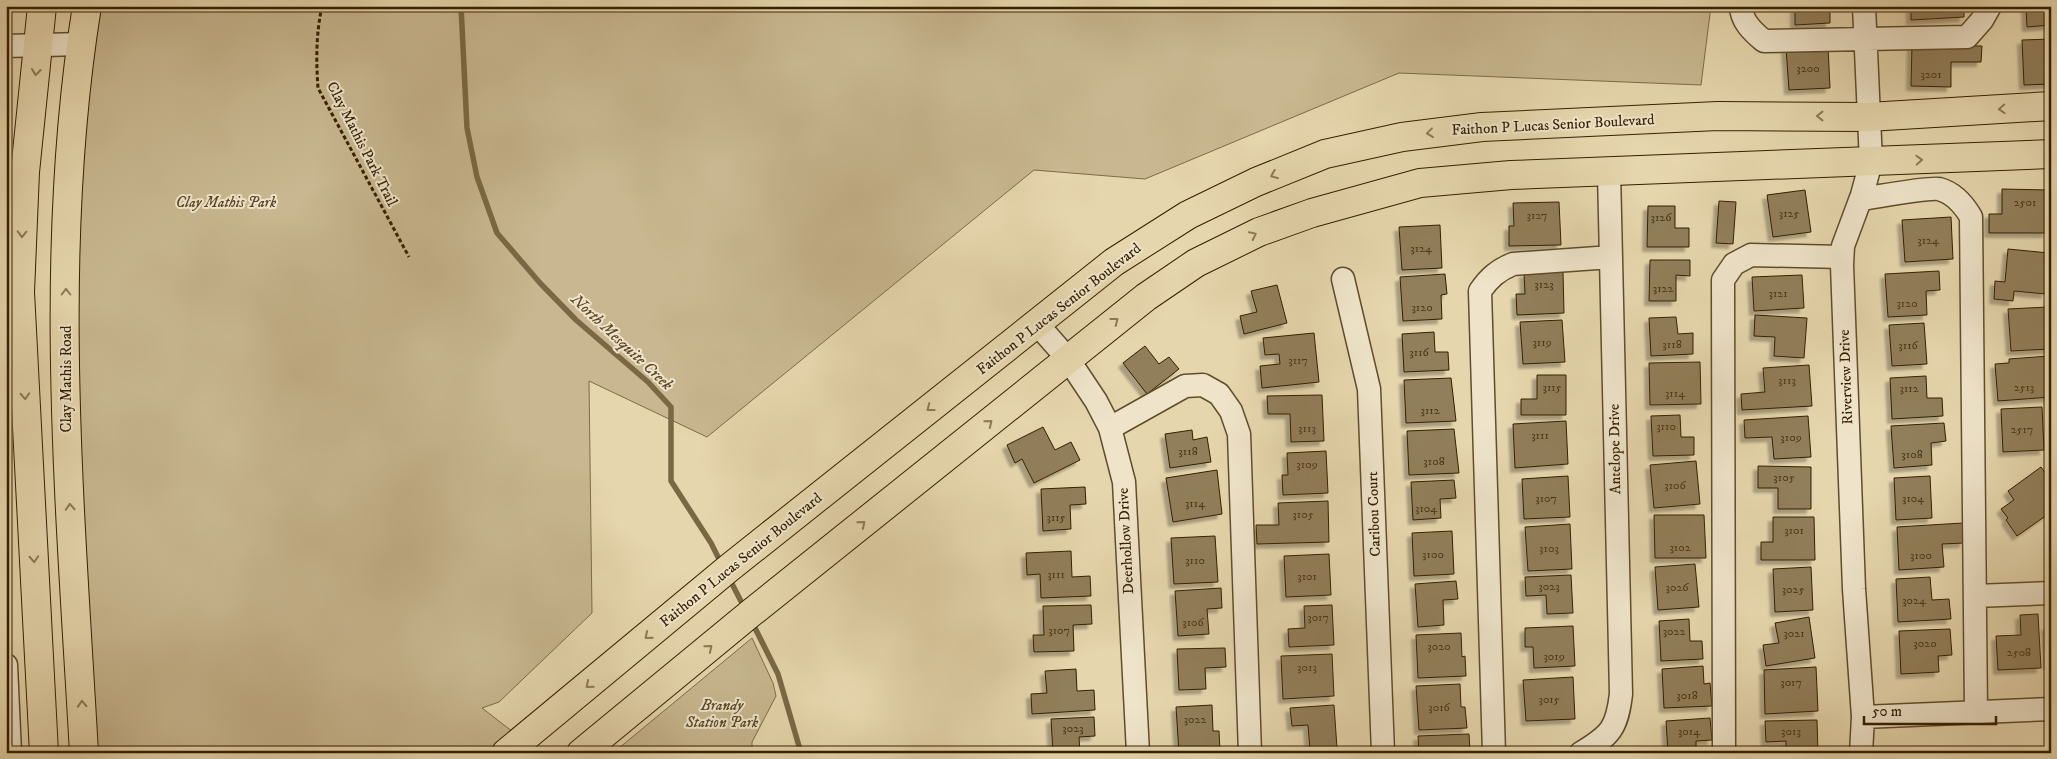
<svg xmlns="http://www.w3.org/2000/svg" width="2057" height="759" font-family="'IM FELL DW Pica',serif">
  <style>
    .green { fill: #c8b790; stroke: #7e6b48 }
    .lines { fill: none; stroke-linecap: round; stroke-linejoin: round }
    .stream { stroke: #7a6844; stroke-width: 5.5 }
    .building { fill: #917e5a; stroke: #341f00; filter: url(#shadow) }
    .minor-casing { stroke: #604d2b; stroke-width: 25 }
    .major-casing { stroke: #341f00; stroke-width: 30 }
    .path { stroke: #341f00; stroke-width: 3; stroke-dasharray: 4 2.5; stroke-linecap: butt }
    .minor { stroke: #efe4ca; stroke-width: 22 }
    .major { stroke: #e6d6ad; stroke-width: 28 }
    .oneway { stroke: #8d7a56 }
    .labels { text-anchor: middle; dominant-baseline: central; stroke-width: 4; stroke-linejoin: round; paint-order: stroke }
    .number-label { font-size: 12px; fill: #4b3716 }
    .street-label { font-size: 15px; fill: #341f00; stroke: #efe4ca }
    .park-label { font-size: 15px; font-style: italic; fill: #594524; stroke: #efe4ca }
    .water-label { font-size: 16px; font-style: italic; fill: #5d4928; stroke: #efe4ca }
  </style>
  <defs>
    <filter id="shadow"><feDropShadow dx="-4.5" dy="4.5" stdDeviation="1" flood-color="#0004"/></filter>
  </defs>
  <rect width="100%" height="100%" fill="#e6d6ad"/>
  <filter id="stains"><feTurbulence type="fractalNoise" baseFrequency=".004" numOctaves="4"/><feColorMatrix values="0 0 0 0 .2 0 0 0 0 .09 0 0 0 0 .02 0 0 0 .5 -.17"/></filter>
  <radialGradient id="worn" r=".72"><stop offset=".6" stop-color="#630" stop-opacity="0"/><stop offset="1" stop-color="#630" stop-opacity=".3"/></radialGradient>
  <!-- green -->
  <path class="green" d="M94 6H1711L1701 85 1399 73 1145 179 1034 170 707 437 589 381 592 613 499 702 482 708 513 732 484 753H94L74 367 85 60Z
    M752 638 773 683 776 696 752 742V753H613Z"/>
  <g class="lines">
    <!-- stream -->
    <path class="stream" d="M461 6 467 128 477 177 497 233 540 283 576 320 648 382 671 407V481L711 543 722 565
      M729 578 745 609
      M752 622 778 674 801 753"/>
  </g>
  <!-- building -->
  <path class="building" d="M1795 6H1830V23L1795 25Z
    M1911 6H1964V17L1911 20Z
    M2026 6H2051V25L2027 27Z
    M2051 39V84L2024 85 2022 40Z
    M1912 45 1982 46 1981 62H1951V87L1911 86Z
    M1828 46 1830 88 1789 90 1786 48Z
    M2002 189 2047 190V233H1989V214H2002Z
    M1805 190 1811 232 1773 237 1767 195Z
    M1719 201 1736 202 1733 244 1716 243Z
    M1559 202 1561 245 1509 246V226H1514L1513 203Z
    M1648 206H1675V228H1689V247H1647Z
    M1951 217 1953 259 1905 262 1902 220Z
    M1440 225 1442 268 1402 270 1399 227Z
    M2008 249 2049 253 2046 294 2014 291 2013 301 1994 299 1995 281 2005 282Z
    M1650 260H1690V276L1676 275V301H1649Z
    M1939 271 1940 290 1926 291 1927 315 1888 317 1885 274Z
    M1563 272 1564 313 1517 315 1516 294H1525L1524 273Z
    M1445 274 1447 294 1441 295 1442 319 1403 321 1400 277Z
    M1802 275 1804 308 1754 311 1752 277Z
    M1277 285 1287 323 1244 334 1240 316 1257 312 1251 291Z
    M2048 307 2050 349 2011 351 2008 309Z
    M1755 315 1807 318 1804 358 1774 356 1775 337 1754 336Z
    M1676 317 1678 334 1693 333V354L1651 356 1649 318Z
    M1562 320 1565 362 1523 364 1520 322Z
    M1924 323 1927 364 1892 366 1889 325Z
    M1434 332 1435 352H1448L1449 370 1404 372 1402 334Z
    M1314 333 1319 382 1262 388 1260 366 1280 364 1279 354 1265 355 1263 338Z
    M1145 346 1159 364 1169 357 1179 369 1147 394 1123 363Z
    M2049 356 2051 397 1998 401 1995 364 2009 363V359Z
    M1700 362 1701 404 1650 405 1649 363Z
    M1809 365 1812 406 1742 410 1741 394 1765 392 1763 368Z
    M1537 375H1566V415H1521V399H1537Z
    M1926 376 1927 398H1942L1943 416 1892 419 1890 378Z
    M1451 378 1456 421 1406 423 1404 380Z
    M1322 395 1324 441 1291 442 1290 414H1268L1267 396Z
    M2042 407 2044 450 2003 452 2001 409Z
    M1680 415 1681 437H1694V455L1653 456 1651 416Z
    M1808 416 1811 457 1774 459 1772 437 1745 438 1744 420Z
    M1566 421 1568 464 1515 468 1513 424Z
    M1944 423 1946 441 1931 443 1932 465 1894 468 1891 426Z
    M1043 427 1055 450 1071 442 1080 460 1034 483 1022 459 1015 463 1007 445Z
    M1454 429 1459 473 1409 475 1407 431Z
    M1192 430 1193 440 1207 437 1211 462 1170 468 1165 434Z
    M1326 451 1328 493 1283 495 1282 475H1288L1287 453Z
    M1696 461 1700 504 1654 508 1650 465Z
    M1758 466 1811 467V509H1778V488H1758Z
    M2041 467 2051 481V512L2017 536 2006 520 2008 518 2001 509 2014 500 2008 491Z
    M1217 470 1222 514 1173 522 1166 478Z
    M1568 476 1570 517 1524 519 1522 479Z
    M1930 476 1932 518 1896 520 1894 478Z
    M1454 480 1456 498 1440 499 1441 518 1413 520 1411 482Z
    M1085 487 1086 504 1070 505 1071 529 1043 531 1041 489Z
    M1328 501 1329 542 1257 544 1256 525H1279L1278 503Z
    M1654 515H1704L1706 558H1655Z
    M1773 517H1814L1815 560H1761V542H1773Z
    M1963 523 1964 543 1942 544 1944 567 1899 570 1897 527Z
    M1570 524 1572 569 1528 571 1525 527Z
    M1452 531 1454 574 1414 576 1412 533Z
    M1215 536 1218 582 1174 584 1171 538Z
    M1071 551 1072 577 1090 576 1091 596 1041 598 1040 574 1027 575 1026 553Z
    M1329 554 1331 595 1286 597 1284 556Z
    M1695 564 1699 607 1658 610 1655 567Z
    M1811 567 1813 610 1775 612 1773 569Z
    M1571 575 1573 613 1547 614 1546 595 1526 596 1525 577Z
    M1930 577 1932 600 1949 599 1951 619 1898 622 1896 579Z
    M1456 581 1458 599 1443 600 1444 625 1418 627 1415 584Z
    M1221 588 1222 608 1207 609 1209 634 1178 636 1175 591Z
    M1091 605 1092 624 1073 625 1074 651 1034 652 1033 635H1044L1043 606Z
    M1332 605 1334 645 1289 647 1288 629 1305 628 1304 606Z
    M2038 614 2041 668 1998 670 1996 636 2021 635 2020 615Z
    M1809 617 1815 658 1766 666 1763 645 1779 643 1775 623Z
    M1689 619 1690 641H1702L1703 659 1661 661 1659 621Z
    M1573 626 1575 666 1534 668 1533 647H1525V628Z
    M2046 626H2051V665H2048Z
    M1950 629 1952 655 1938 656 1939 672 1901 674 1899 631Z
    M1461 633 1462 657 1465 656 1466 676 1418 678 1416 635Z
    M1225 648 1226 667 1205 668 1206 689 1179 690 1177 649Z
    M1332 654 1334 696 1283 699 1281 656Z
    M1703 666 1704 684 1710 683 1712 706 1664 708 1662 669Z
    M1816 667 1818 711 1765 714 1764 670Z
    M1076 669 1077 691 1094 690 1095 710 1032 714 1031 694 1047 693 1045 671Z
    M1573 677 1575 719 1526 721 1523 680Z
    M1460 684 1461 707H1465L1467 728 1419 730 1416 686Z
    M1212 705 1213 731H1219L1220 751 1179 753 1176 707Z
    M1334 705 1337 748 1310 750 1308 725 1292 726 1290 708Z
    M1094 717 1095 736 1079 737 1080 753H1053L1051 719Z
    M1710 718 1712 740 1696 741V753H1668L1666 721Z
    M1817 720 1818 753H1786V741L1766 742 1765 721Z
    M1469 734 1470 753H1419L1418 736Z
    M2032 749V753H1998V750Z"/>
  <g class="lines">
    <defs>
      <path id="minor" d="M1741 6C1741 21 1753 32 1764 41L1967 37 1982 20 1990 6
        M6 46 81 44
        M1861 199C1876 197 1928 187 1939 189 1954 193 1964 205 1971 217L1976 712
        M1343 279 1369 389 1383 753
        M1038 325 1068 359 1096 401 1110 428 1124 482 1138 753
        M1110 428 1185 386 1203 385 1219 394 1231 411 1239 434 1250 753
        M1975 596 2051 593
        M6 665 10 753
        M1863 717 2051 709
        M1494 753 1480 291C1489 278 1498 270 1513 264L1611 257
        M1581 753C1611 735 1617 728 1621 694L1609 172
        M1724 753 1723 280 1734 264 1751 255 1842 257
        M1861 753 1863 717 1854 589 1842 265 1843 246 1862 195 1871 162 1864 6"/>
      <path id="major" d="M42 6 25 172 20 292 44 753
        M84 753C70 505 47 253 87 6
        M506 753 729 568 1114 262 1188 215 1256 182 1325 154 1402 137 1482 127 1718 116 1868 117 2051 106
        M581 753 751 613 1146 297 1196 263 1259 232 1312 213 1420 183 1511 175 2051 154"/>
    </defs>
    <!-- minor casing -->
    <use href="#minor" class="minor-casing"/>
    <!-- major casing -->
    <use href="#major" class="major-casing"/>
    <!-- path -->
    <path class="path" d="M322 6C316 34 316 60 318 88L409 257"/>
    <!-- minor -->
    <use href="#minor" class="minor"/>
    <!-- major -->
    <use href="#major" class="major"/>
  </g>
  <!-- one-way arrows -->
  <defs><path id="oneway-chevron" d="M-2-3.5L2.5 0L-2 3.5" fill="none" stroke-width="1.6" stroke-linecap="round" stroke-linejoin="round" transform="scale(1.25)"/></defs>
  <g class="oneway">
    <use href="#oneway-chevron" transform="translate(36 72) rotate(96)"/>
    <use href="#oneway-chevron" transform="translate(2002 109) rotate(177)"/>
    <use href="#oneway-chevron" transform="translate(1820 116) rotate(-180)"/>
    <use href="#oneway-chevron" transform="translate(1430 133) rotate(173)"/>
    <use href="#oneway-chevron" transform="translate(1919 160) rotate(-3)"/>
    <use href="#oneway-chevron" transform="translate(1274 175) rotate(158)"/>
    <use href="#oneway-chevron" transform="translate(22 234) rotate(91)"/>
    <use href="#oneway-chevron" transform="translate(1253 235) rotate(-26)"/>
    <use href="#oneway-chevron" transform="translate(66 292) rotate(-90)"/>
    <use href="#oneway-chevron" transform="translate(1115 321) rotate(-38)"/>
    <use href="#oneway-chevron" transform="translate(25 396) rotate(87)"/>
    <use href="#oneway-chevron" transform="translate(930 408) rotate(142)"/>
    <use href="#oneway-chevron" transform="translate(989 423) rotate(-39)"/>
    <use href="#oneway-chevron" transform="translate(70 507) rotate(-93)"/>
    <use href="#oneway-chevron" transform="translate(862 524) rotate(-39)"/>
    <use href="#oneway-chevron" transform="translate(34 559) rotate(87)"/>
    <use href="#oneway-chevron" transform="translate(648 636) rotate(140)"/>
    <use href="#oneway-chevron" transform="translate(709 648) rotate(-40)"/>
    <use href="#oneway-chevron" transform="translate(589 685) rotate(140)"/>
    <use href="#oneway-chevron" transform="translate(82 704) rotate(-93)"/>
  </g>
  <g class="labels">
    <!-- number labels -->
    <g class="number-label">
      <text x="1808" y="68">3200</text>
      <text x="1931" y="74">3201</text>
      <text x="2025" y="202">2501</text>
      <text x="1789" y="213">3125</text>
      <text x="1537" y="215">3127</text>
      <text x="1661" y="217">3126</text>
      <text x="1928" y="240">3124</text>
      <text x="1421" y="248">3124</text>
      <text x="1544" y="284">3123</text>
      <text x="1663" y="288">3122</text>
      <text x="1778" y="293">3121</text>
      <text x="1907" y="303">3120</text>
      <text x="1422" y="307">3120</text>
      <text x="1542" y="342">3119</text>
      <text x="1672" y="344">3118</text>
      <text x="1908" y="345">3116</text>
      <text x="1419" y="352">3116</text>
      <text x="1298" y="360">3117</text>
      <text x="1787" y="380">3113</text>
      <text x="1552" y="387">3115</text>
      <text x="2024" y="387">2513</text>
      <text x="1909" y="388">3112</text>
      <text x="1675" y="393">3114</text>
      <text x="1430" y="410">3112</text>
      <text x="1666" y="426">3110</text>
      <text x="1307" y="428">3113</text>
      <text x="2022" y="429">2517</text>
      <text x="1540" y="435">3111</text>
      <text x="1791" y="437">3109</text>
      <text x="1188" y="451">3118</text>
      <text x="1912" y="454">3108</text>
      <text x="1434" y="461">3108</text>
      <text x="1307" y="464">3109</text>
      <text x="1784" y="477">3105</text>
      <text x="1675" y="485">3106</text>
      <text x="1546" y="498">3107</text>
      <text x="1913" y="498">3104</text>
      <text x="1195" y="503">3114</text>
      <text x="1426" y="508">3104</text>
      <text x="1303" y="514">3105</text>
      <text x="1056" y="517">3115</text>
      <text x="1794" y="530">3101</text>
      <text x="1680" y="547">3102</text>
      <text x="1549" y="548">3103</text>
      <text x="1433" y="554">3100</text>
      <text x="1921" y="555">3100</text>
      <text x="1195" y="560">3110</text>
      <text x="1056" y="574">3111</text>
      <text x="1307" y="576">3101</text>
      <text x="1549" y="586">3023</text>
      <text x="1677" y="587">3026</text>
      <text x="1793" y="589">3025</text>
      <text x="1914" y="600">3024</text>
      <text x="1318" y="617">3017</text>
      <text x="1193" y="622">3106</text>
      <text x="1059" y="630">3107</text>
      <text x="1674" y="631">3022</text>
      <text x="1794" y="633">3021</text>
      <text x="1925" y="643">3020</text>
      <text x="1439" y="646">3020</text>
      <text x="2019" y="652">2508</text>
      <text x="1554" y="656">3019</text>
      <text x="1307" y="667">3013</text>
      <text x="1791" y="682">3017</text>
      <text x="1687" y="695">3018</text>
      <text x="1549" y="699">3015</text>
      <text x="1439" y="707">3016</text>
      <text x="1195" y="719">3022</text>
      <text x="1073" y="728">3023</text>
      <text x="1689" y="731">3014</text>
      <text x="1791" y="731">3013</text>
    </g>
    <!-- street labels -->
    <g class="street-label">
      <text transform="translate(1553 125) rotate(-3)">Faithon P Lucas Senior Boulevard</text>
      <text transform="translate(362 144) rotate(63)">Clay Mathis Park Trail</text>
      <text transform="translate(1059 309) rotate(-38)">Faithon P Lucas Senior Boulevard</text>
      <text transform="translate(1846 377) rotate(-92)">Riverview Drive</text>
      <text transform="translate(66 379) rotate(-90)">Clay Mathis Road</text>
      <text transform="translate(1615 449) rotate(-91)">Antelope Drive</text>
      <text transform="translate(1374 514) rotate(-92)">Caribou Court</text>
      <text transform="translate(1126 541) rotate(-93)">Deerhollow Drive</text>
      <text transform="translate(741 560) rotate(-39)">Faithon P Lucas Senior Boulevard</text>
    </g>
    <!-- park labels -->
    <g class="park-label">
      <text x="226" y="202">Clay Mathis Park</text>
      <text x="722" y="705">Brandy<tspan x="722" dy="17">Station Park</tspan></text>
    </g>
    <!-- water labels -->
    <g class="water-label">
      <text transform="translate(622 342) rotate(43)">North Mesquite Creek</text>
    </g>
  </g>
  <!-- margin -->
  <rect width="2057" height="759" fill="none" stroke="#e6d6ad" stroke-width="25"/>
  <rect x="8" y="8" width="2042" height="744" fill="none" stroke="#341f00" stroke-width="2.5"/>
  <rect x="12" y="12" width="2032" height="734" fill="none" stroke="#341f00"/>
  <!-- scale -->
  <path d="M1864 716v8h132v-8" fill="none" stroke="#341f00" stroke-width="2.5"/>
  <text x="1872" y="716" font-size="15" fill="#341f00" stroke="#efe4ca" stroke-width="4" paint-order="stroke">50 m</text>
  <rect width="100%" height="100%" filter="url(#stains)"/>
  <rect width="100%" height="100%" fill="url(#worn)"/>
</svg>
